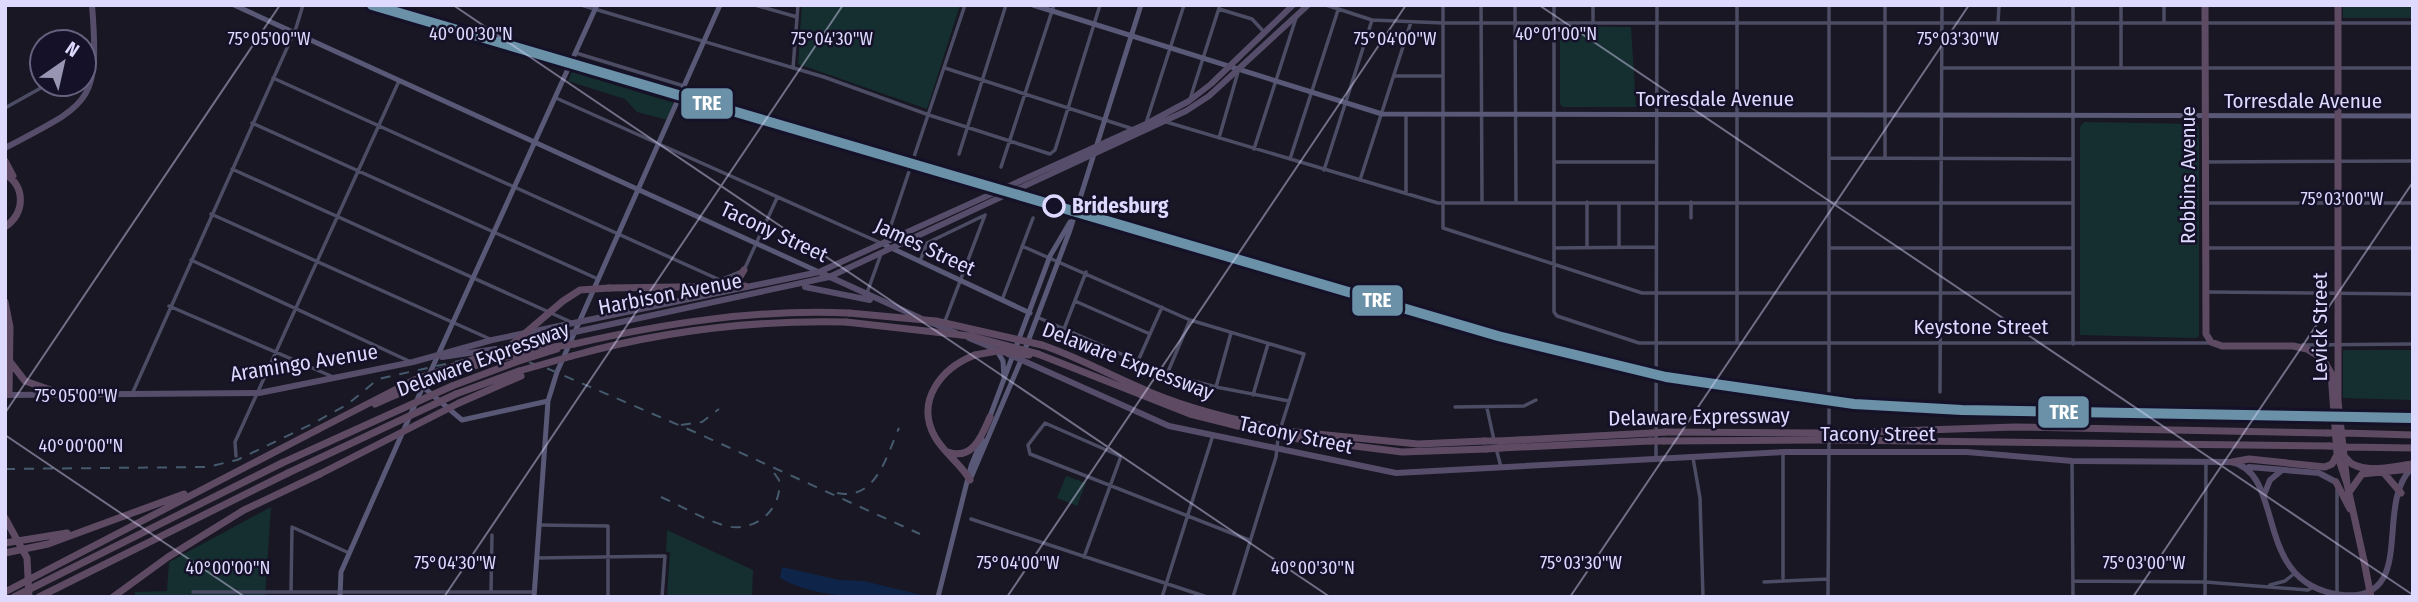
<svg xmlns="http://www.w3.org/2000/svg" width="2418" height="602" font-family="'Fira Sans Condensed',sans-serif">
  <style>
    .green { fill: #152f30 }
    .water { fill: #0e2448 }
    .lines { fill: none; stroke-linecap: round; stroke-linejoin: round }
    .street { stroke: #4c4c64; stroke-width: 3.5 }
    .secondary { stroke: #595876; stroke-width: 5 }
    .primary { stroke: #554d69; stroke-width: 6 }
    .highway { stroke: #5e4b63; stroke-width: 7 }
    .rail { stroke: #455b6d; stroke-width: 2; stroke-dasharray: 10 9; stroke-linecap: butt }
    .highway-bridge { stroke: #5e4b63; stroke-width: 7 }
    .rail-1-casing { stroke: #151129; stroke-width: 16 }
    .rail-1 { stroke: #6a91a8; stroke-width: 10 }
    .ticks { fill: none; stroke: #ddd9ff; stroke-width: 2; stroke-opacity: 0.45 }
    .stop-dot { fill: #151129; stroke: #ddd9ff; stroke-width: 3.5 }
    .labels { text-anchor: middle; dominant-baseline: central; stroke-width: 5; stroke-linejoin: round; paint-order: stroke }
    .street-label { font-size: 21px; fill: #ddd9ff; stroke: #151129 }
    .stop-label { font-size: 21px; font-weight: bold; fill: #ddd9ff; stroke: #151129; text-anchor: start }
    .ticks-label { font-size: 18px; text-anchor: middle; fill: #ddd9ff; stroke: #151129; stroke-width: 5; stroke-linejoin: round; paint-order: stroke }
    .line-badge { stroke: #151129; stroke-width: 2.5 }
    .badge-label { font-size: 19px; text-anchor: middle; font-weight: bold; fill: #fff }
  </style>
  <rect width="100%" height="100%" fill="#181723"/>
  <!-- green -->
  <path class="green" d="M802 5H960L927 109 798 64Z
    M2343 5H2413V18H2343Z
    M1560 26 1631 27 1636 107H1563L1560 104Z
    M572 72 674 103 668 120 637 112 625 99 568 81Z
    M2084 122 2197 124 2199 128V336L2196 338 2080 335V127Z
    M2343 350H2413V400L2343 398Z
    M1066 476 1086 483 1077 506 1057 498Z
    M271 507 265 597H135V592L167 591 169 562Z
    M667 530 753 570 752 597H667L670 552H666Z"/>
  <!-- water -->
  <path class="water" d="M782 567 840 580 864 581 930 597C882 597 822 602 780 578Z"/>
  <g class="lines">
    <!-- street -->
    <path class="street" d="M581 5 824 77 929 115 1050 154 1055 150 1100 5
      M755 5 797 17
      M1326 5 1372 20 1443 23H2413
      M1443 5V228L1642 293H2073
      M1481 5 1482 202
      M1515 5 1516 202
      M1554 5V312L1557 316 1639 343H2209
      M1593 5V22
      M1829 5V434
      M1885 5V158
      M1219 9 1252 19 1265 33
      M2164 22V5
      M1998 23 1999 5
      M576 53 684 86
      M793 68 798 5
      M945 68 1133 129
      M1942 68H2413
      M2121 68V5
      M1394 76H1443
      M273 78 720 280 744 270 777 198
      M556 98 883 244
      M1190 99 1220 5
      M5 108 48 84
      M1163 121 1438 203H2073
      M252 123 598 279
      M1146 123 1184 5
      M1219 138 1238 72
      M1254 149 1296 18
      M959 154 1006 5
      M1830 158 2073 159
      M1290 159 1338 10
      M1554 162H1657
      M2208 162 2413 161
      M1001 167 1054 5
      M232 169 571 322
      M1324 170 1372 20
      M1360 180 1411 22
      M1406 193V114
      M1587 202V247
      M1691 202V218
      M1619 203V247
      M2206 203H2413
      M211 214 490 339
      M886 240 965 5
      M1022 246 1190 320 1304 354 1280 430
      M1554 248 1656 247
      M1829 248H2072
      M2207 248H2413
      M191 260 411 362
      M920 261 927 243 983 216
      M2207 292 2413 294
      M867 293 881 254
      M1002 300 1033 218
      M1075 301 1150 334
      M169 306 331 376
      M1037 317 1167 374 1216 387 1289 401
      M945 321 985 215
      M1064 329 1086 272
      M1737 343V5
      M2073 344V5
      M2302 345 2413 344
      M1138 361 1162 307
      M1167 374 1190 320
      M1216 387 1231 333
      M1940 392 1942 5
      M132 394 296 28 303 5
      M1253 395 1268 344
      M1455 407 1524 406 1536 400
      M1487 408 1494 440
      M1496 448 1501 467
      M236 456 235 442 399 81
      M1656 457 1657 5
      M1693 458 1700 498 1703 597
      M2072 461 2073 597
      M971 519 1207 597
      M539 525 608 526V597
      M1084 557C1096 525 1108 492 1120 459V456L1045 423 1028 445 1030 454C1103 483 1176 512 1249 540
      M537 558 665 556 662 597
      M1783 578V452
      M2073 581 2205 582 2308 590 2313 587
      M1764 582 1828 579
      M2270 585 2285 581 2295 573
      M491 591 492 535
      M193 592H534
      M291 592 292 527 349 553
      M1162 597 1213 435
      M1233 597 1276 457 1278 438
      M1828 597 1829 441
      M2205 597 2206 462
      M2337 597V487"/>
    <!-- secondary -->
    <path class="secondary" d="M234 5 819 272
      M1033 5 1382 114 2413 116
      M885 245 1030 313
      M997 351 1003 361 1004 378
      M429 375 597 5
      M422 386 462 420 548 401
      M989 419 1050 256 1070 222
      M970 480 1021 360 1070 230 1141 5
      M340 597 341 572 424 384
      M534 597 548 401 557 372 720 5
      M938 597 971 466 982 439"/>
    <!-- primary -->
    <path class="primary" d="M5 148C90 103 100 105 92 5
      M819 272 920 318
      M805 287 870 300
      M930 322 956 333
      M969 338 998 350
      M510 346 829 277 1186 111 1209 96 1308 5
      M1008 354 1169 426 1396 473 1783 452H1967L2072 461 2232 462C2287 475 2251 585 2342 595 2418 602 2374 506 2411 469
      M442 357 496 349
      M5 395 259 393 413 362 492 340 819 272 1146 124 1189 101 1211 84 1293 5
      M2249 467 2319 473 2336 482
      M2264 495 2270 480 2281 471"/>
    <!-- highway -->
    <path class="highway" d="M2205 5 2206 334 2211 342 2222 346H2293L2307 349 2323 359 2331 373 2337 454 2347 484
      M2338 5V401L2347 484 2364 561
      M5 161 13 176
      M5 174C26 187 25 213 5 227
      M727 283 738 280 744 270
      M609 288 745 286
      M5 302 10 327 9 394
      M574 344C666 323 755 309 849 313
      M1042 345C1075 356 1104 372 1136 386 1180 407 1229 419 1276 428
      M1038 354 1190 414 1273 435
      M572 356C661 331 753 320 846 322
      M11 363 25 381 62 394
      M452 386 516 362
      M456 394 519 371
      M459 403 521 376
      M1286 431 1418 444 1484 441
      M1665 432 1821 433
      M1836 433 2015 427 2327 433
      M2344 433 2413 435
      M1284 437 1402 452 1486 449
      M1837 440 2329 446
      M1499 441 1652 433
      M1664 441 1823 440
      M2346 447 2413 448
      M1501 448 1650 441
      M948 452C973 461 982 435 990 417
      M2346 458C2358 476 2394 466 2413 464
      M2232 462 2249 459 2325 467 2332 464 2337 455
      M2383 472 2401 493
      M970 480C961 464 944 453 935 437 915 401 941 368 975 355
      M2336 482 2350 509
      M2350 491 2362 474 2410 469
      M5 543 67 533
      M5 553 48 544 184 494
      M5 592 317 430
      M14 597 282 463
      M39 597 288 473
      M113 597 168 557 244 510 320 474"/>
    <!-- rail -->
    <path class="rail" d="M681 425 702 422 719 409
      M5 469 207 467 237 460 312 424 348 404 378 379 486 355H505L544 367 697 433 920 534
      M837 493C876 501 886 457 899 428
      M661 497C682 506 704 520 726 526 755 533 783 509 779 480L770 467"/>
    <!-- highway-bridge -->
    <path class="highway-bridge" d="M849 313 936 321 1042 345
      M846 322 970 336 1038 354
      M975 355 997 351 1029 355
      M516 362 557 349
      M519 371 572 356
      M375 404C439 375 505 353 574 344
      M1276 428 1286 431
      M317 430 414 380 509 347 563 301 580 290 609 288
      M1652 433 1665 432
      M1821 433H1836
      M2327 433H2344
      M1273 435 1284 437
      M1823 440H1837
      M1484 441H1499
      M1650 441H1664
      M2329 446 2346 447
      M1486 449 1501 448
      M282 463 452 386
      M288 473 456 394
      M320 474 459 403
      M5 518 27 558 29 597
      M2364 561 2371 597"/>
    <defs>
      <path id="rail-1" d="M372 5 1498 336 1666 377 1854 404 1962 410 2413 418"/>
    </defs>
    <!-- rail-1 casing -->
    <use href="#rail-1" class="rail-1-casing"/>
    <!-- rail-1 -->
    <use href="#rail-1" class="rail-1"/>
  </g>
  <!-- ticks -->
  <path class="ticks" d="M453 5 1330 597M1539 5 2413 595M5 413 280 5M5 435 245 597M444 597 843 5M1007 597 1406 5M1570 597 1969 5M2133 597 2413 182"/>
  <!-- markers -->
  <circle class="stop-dot" cx="1054" cy="206" r="10"/>
  <g class="labels">
    <!-- street labels -->
    <g class="street-label">
      <text x="1715" y="99">Torresdale Avenue</text>
      <text x="2303" y="101">Torresdale Avenue</text>
      <text transform="translate(2188 175) rotate(-90)">Robbins Avenue</text>
      <text transform="translate(774 232) rotate(25)">Tacony Street</text>
      <text transform="translate(925 247) rotate(25)">James Street</text>
      <text transform="translate(670 294) rotate(-11)">Harbison Avenue</text>
      <text x="1981" y="327">Keystone Street</text>
      <text transform="translate(2320 327) rotate(-90)">Levick Street</text>
      <text transform="translate(483 359) rotate(-20)">Delaware Expressway</text>
      <text transform="translate(1128 361) rotate(21)">Delaware Expressway</text>
      <text transform="translate(304 363) rotate(-9)">Aramingo Avenue</text>
      <text transform="translate(1699 417) rotate(-1)">Delaware Expressway</text>
      <text x="1878" y="434">Tacony Street</text>
      <text transform="translate(1296 435) rotate(12)">Tacony Street</text>
    </g>
    <!-- stop labels -->
    <g class="stop-label">
      <text x="1072" y="206">Bridesburg</text>
    </g>
  </g>
  <g class="ticks-label">
    <text x="471" y="40">40°00'30"N</text>
    <text x="1556" y="40">40°01'00"N</text>
    <text x="269" y="45">75°05'00"W</text>
    <text x="832" y="45">75°04'30"W</text>
    <text x="1395" y="45">75°04'00"W</text>
    <text x="1958" y="45">75°03'30"W</text>
    <text x="2342" y="205">75°03'00"W</text>
    <text x="76" y="402">75°05'00"W</text>
    <text x="81" y="452">40°00'00"N</text>
    <text x="455" y="569">75°04'30"W</text>
    <text x="1018" y="569">75°04'00"W</text>
    <text x="1581" y="569">75°03'30"W</text>
    <text x="2144" y="569">75°03'00"W</text>
    <text x="228" y="574">40°00'00"N</text>
    <text x="1313" y="574">40°00'30"N</text>
  </g>
  <g class="line-badge">
    <rect x="680" y="87" width="54" height="33" rx="7" fill="#6a91a8"/>
    <rect x="1351" y="284" width="53" height="33" rx="7" fill="#6a91a8"/>
    <rect x="2037" y="395" width="53" height="34" rx="7" fill="#6a91a8"/>
  </g>
  <g class="badge-label">
    <text x="707" y="110">TRE</text>
    <text x="1377" y="307">TRE</text>
    <text x="2064" y="419">TRE</text>
  </g>
  <!-- border -->
  <rect width="2418" height="602" fill="none" stroke="#ddd9ff" stroke-width="14"/>
  <!-- north arrow -->
  <g transform="translate(63 63) rotate(34)"><circle r="33" fill="#151129" stroke="#65617f" stroke-width="2"/>
  <path d="M0-5L12 26L0 18L-12 26Z" fill="#9895b2"/>
  <text y="-10" font-size="19" font-weight="bold" text-anchor="middle" fill="#ddd9ff">N</text>
  </g>
</svg>
